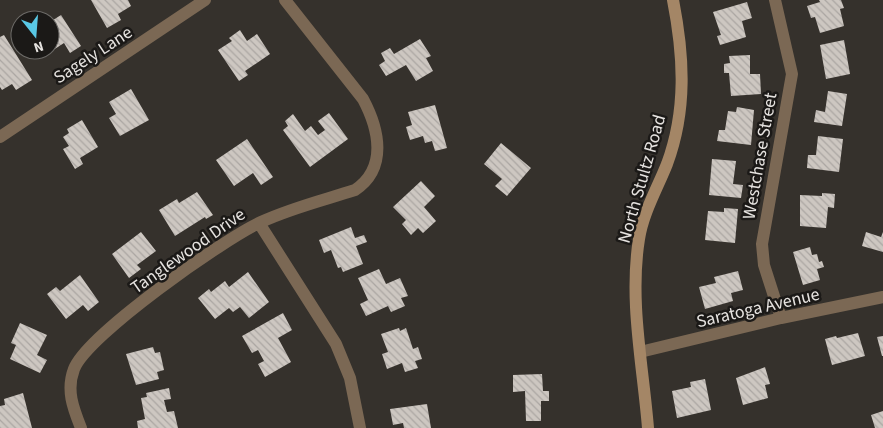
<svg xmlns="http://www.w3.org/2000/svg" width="883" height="428" font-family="'Source Sans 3',sans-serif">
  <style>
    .building { fill: url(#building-back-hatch) }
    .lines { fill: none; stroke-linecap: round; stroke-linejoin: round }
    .street { stroke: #7b6854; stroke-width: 12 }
    .secondary { stroke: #a48666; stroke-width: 12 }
    .labels { text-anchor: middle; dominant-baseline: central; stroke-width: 5; stroke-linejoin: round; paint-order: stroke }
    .street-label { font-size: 18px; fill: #e6e3e0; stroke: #1b1917 }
  </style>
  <defs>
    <pattern id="building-back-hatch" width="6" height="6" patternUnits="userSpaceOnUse" patternTransform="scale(1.25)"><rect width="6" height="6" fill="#cdc7c1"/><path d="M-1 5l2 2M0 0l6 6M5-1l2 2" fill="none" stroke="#aba6a2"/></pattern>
  </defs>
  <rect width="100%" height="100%" fill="#35312c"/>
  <!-- building -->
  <path class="building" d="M91 0H128L131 6 118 14 121 20 107 28Z
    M819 0H841L844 8 840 9 844 26 820 33 815 17 811 18 807 6 820 2Z
    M747 2 752 18 742 21 746 37 720 45 717 36 721 35 713 12Z
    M61 15 81 46 70 53 64 43 44 56 41 50H50V22Z
    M240 30 247 41 257 34 270 54 245 71 248 75 239 81 218 50 232 41 229 38Z
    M4 35 32 80 16 90 12 84 2 90 0 87V37Z
    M420 39 431 56 426 58 433 71 416 81 406 65 386 76 379 65 385 61 381 53 390 48 394 54Z
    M844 40 850 74 826 79 820 45Z
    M750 55V74H760L761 94 731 96 729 73H724V64L730 63 729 56Z
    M131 89 149 120 120 136 109 118 116 114 109 102Z
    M828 91 847 94 842 126 814 122 816 110 825 112Z
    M435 105 447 148 435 151 432 141 425 143 423 136 410 140 406 127 412 125 408 112Z
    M737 107 754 110 751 145 717 141 719 130H725L728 111 736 112Z
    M329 113 348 139 310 167 283 130 288 126 285 121 293 114 305 131 311 126 318 135 325 130 318 121Z
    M82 120 98 147 80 158 83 164 75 169 63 149 69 146 63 137 69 133 67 129Z
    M818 136 843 139 839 172 807 168 808 155H816Z
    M247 139 273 177 261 185 253 173 234 186 216 160Z
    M501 143 531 168 507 196 495 186 502 179 484 164Z
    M712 159 736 161 733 184 743 185 741 198 709 195Z
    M421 181 435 196 424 207 436 221 423 233 418 228 411 235 402 224 406 220 393 207Z
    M197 192 213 215 206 219 205 217 175 236 159 210 177 199 179 203Z
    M822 193 835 194 834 208 828 207 826 228 800 226V195L822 196Z
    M724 208 738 209 735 243 705 240 708 211 724 212Z
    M351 227 355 238 364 235 367 242 356 246 363 264 343 272 341 267 338 268 331 250 324 253 319 240Z
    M141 232 156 251 137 265 141 269 129 278 112 254Z
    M866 232 881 237 883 232V252L862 246Z
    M810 247 812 255 817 254 819 262 822 261 824 267 817 269 820 280 803 285 793 252Z
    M379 269 386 284 400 278 408 296 401 298 405 306 391 312 388 306 366 316 360 304 368 300 358 278Z
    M738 271 743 290 731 293 733 301 705 309 699 287 716 283 714 277Z
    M248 272 269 302 249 318 240 307 233 312 229 308 215 319 198 298 209 289 211 292 225 281 229 287Z
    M80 275 99 302 88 311 83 305 66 319 47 294 56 287 60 291Z
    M283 313 292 330 278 338 291 362 265 377 258 364 264 361 258 350 252 353 242 336Z
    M20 323 47 335 37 355 47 360 40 373 10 359 16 345 11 343Z
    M399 328 400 331 406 328 413 349 418 347 422 359 415 361 418 368 405 372 402 363 387 369 382 354 388 352 381 334Z
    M858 333 865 356 832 365 825 339 836 336 837 338Z
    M883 336V356H882L877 337Z
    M153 347 155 353 160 352 164 370 157 372 159 379 136 385 126 354Z
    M765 367 770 384 765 385 768 398 743 405 736 378Z
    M542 374 543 391H549V401H541V421H526L525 391 513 392V375Z
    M705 379 711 410 677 418 672 391 691 387 690 382Z
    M169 388 171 399 164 400 167 412 174 411 178 428H138L137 421 145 419 141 398 147 397 146 393Z
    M23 393 32 428H0V406L5 405 4 399Z
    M427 404 431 428H404L403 423 393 425 390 409Z
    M883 411V428H875L871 415Z"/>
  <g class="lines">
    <!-- street -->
    <path class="street" d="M775 0 792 74 762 244 764 265 781 318
      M0 137 205 0
      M259 223 336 344 350 378 360 428
      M640 352 781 318 883 297
      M81 428C73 408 66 390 74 369 87 335 224 239 261 222 291 208 324 200 355 190 388 168 379 129 363 99L285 0"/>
    <!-- secondary -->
    <path class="secondary" d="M648 428C643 366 629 301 639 239 643 213 657 189 667 164 687 110 684 56 673 0"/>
  </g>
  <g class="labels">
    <!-- street labels -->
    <g class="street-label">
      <text transform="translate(93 55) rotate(-33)">Sagely Lane</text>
      <text transform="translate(760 156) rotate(-80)">Westchase Street</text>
      <text transform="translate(642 179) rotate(-74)">North Stultz Road</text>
      <text transform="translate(188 251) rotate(-35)">Tanglewood Drive</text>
      <text transform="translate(758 308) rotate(-13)">Saratoga Avenue</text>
    </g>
  </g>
  <!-- north arrow -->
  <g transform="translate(35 35) rotate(163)"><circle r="24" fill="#1b1917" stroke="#6c6a67"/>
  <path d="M0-4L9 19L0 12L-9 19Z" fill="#59c8e5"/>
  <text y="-8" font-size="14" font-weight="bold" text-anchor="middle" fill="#e6e3e0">N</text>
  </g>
</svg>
